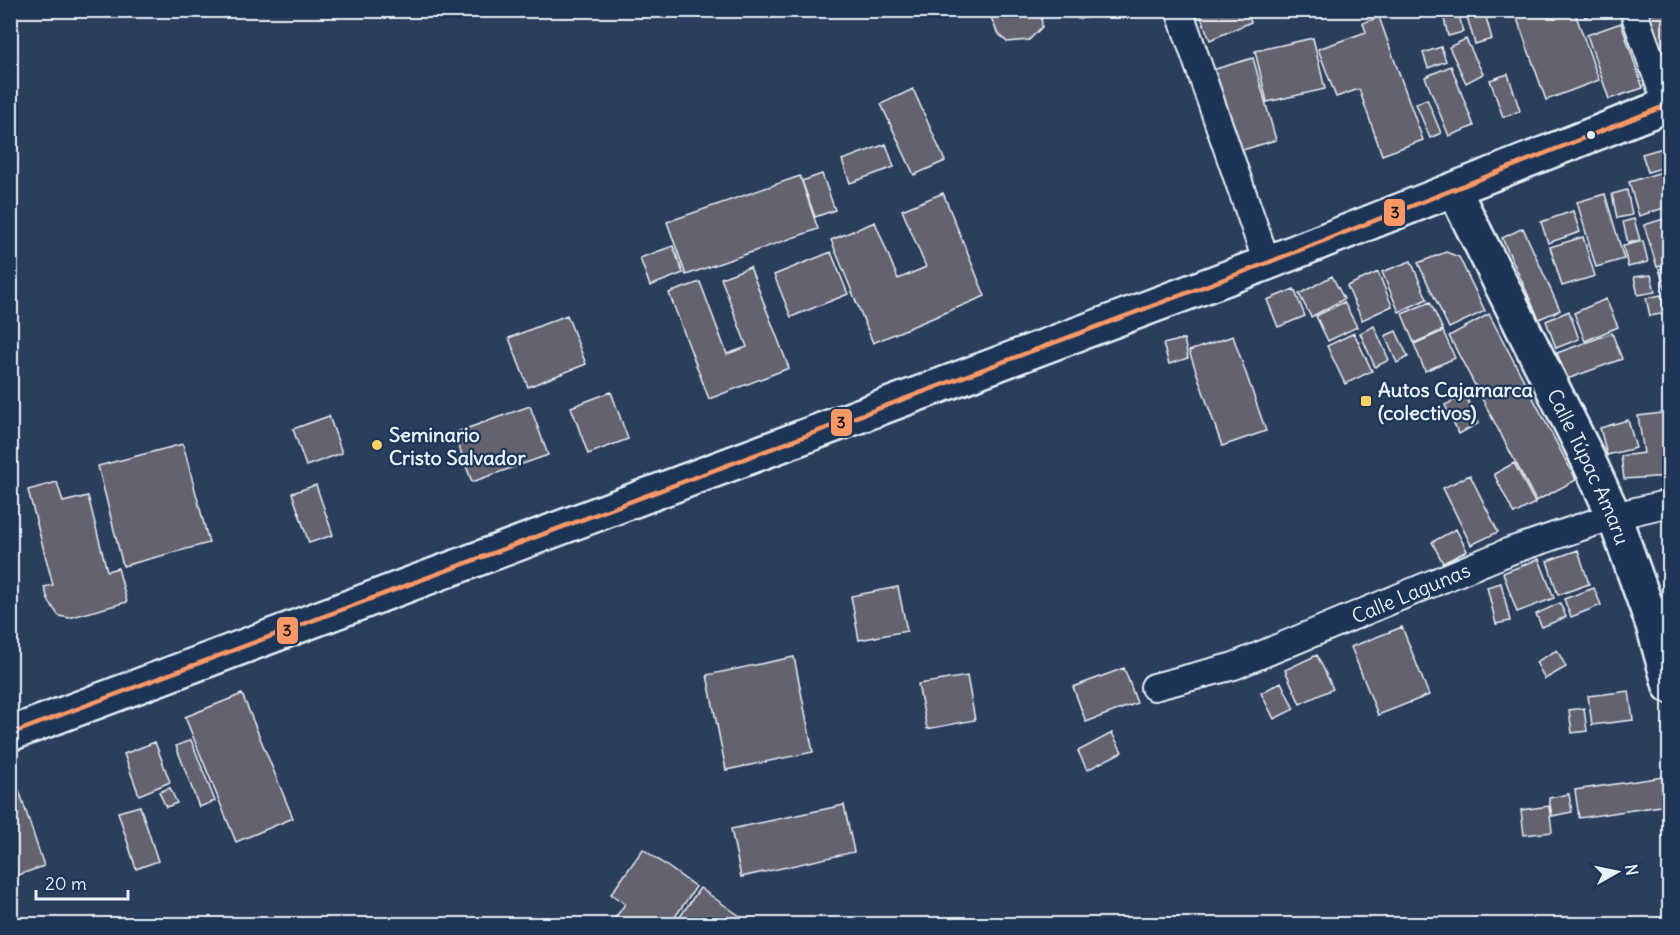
<svg xmlns="http://www.w3.org/2000/svg" width="1680" height="935" font-family="Delius,sans-serif">
  <style>
    .building { fill: #656270; stroke: #e8f1f8; stroke-width: 1.5 }
    .lines { fill: none; stroke-linecap: round; stroke-linejoin: round }
    .street-casing { stroke: #e8f1f8; stroke-width: 30 }
    .secondary-casing { stroke: #e8f1f8; stroke-width: 38 }
    .highway-casing { stroke: #e8f1f8; stroke-width: 38 }
    .street { stroke: #1d3557; stroke-width: 26 }
    .secondary { stroke: #1d3557; stroke-width: 33 }
    .highway { stroke: #1d3557; stroke-width: 33 }
    .bus-1-casing { stroke: #1d3557; stroke-width: 9 }
    .bus-1 { stroke: #fc9868; stroke-width: 4.5 }
    .bus-dot { fill: #e8f1f8; stroke: #1d3557; stroke-width: 2 }
    .poi-dot { fill: #ffd166; stroke: #1d3557; stroke-width: 2 }
    .labels { text-anchor: middle; dominant-baseline: central; stroke-width: 4.5; stroke-linejoin: round; paint-order: stroke }
    .poi-label { font-size: 20px; font-weight: bold; fill: #e8f1f8; stroke: #1d3557; text-anchor: start }
    .street-label { font-size: 20px; fill: #e8f1f8; stroke: #1d3557 }
    .line-badge { stroke: #1d3557; stroke-width: 2 }
    .pale-badge-label { font-size: 16px; text-anchor: middle; font-weight: bold; fill: #111 }
  </style>
  <rect width="100%" height="100%" fill="#2b3e5c"/>
  <filter id="ink" filterUnits="userSpaceOnUse"><feTurbulence type="fractalNoise" baseFrequency=".0167" numOctaves="2"/><feDisplacementMap in="SourceGraphic" scale="12" xChannelSelector="R" yChannelSelector="G"/><feConvolveMatrix kernelMatrix="1 2 1 2 8 2 1 2 1" color-interpolation-filters="sRGB"/></filter>
  <g filter="url(#ink)">
    <!-- building -->
    <path class="building" d="M988 10H1041L1042 27 1029 40 1007 42 997 32Z
      M1070 10H1105L1099 16 1078 19Z
      M1198 10H1246L1251 22 1210 40Z
      M1442 10H1458L1463 32 1448 36Z
      M1465 10H1484L1492 39 1475 44Z
      M1514 10H1574L1599 80 1546 100Z
      M1583 10H1605L1585 17Z
      M1645 10H1670V63L1666 65Z
      M1379 17 1423 140 1382 155 1359 89 1336 97 1318 49 1366 32 1363 23Z
      M1621 23 1643 88 1609 99 1587 35Z
      M1313 38 1325 89 1267 102 1255 51Z
      M1466 39 1483 74 1466 83 1449 47Z
      M1441 47 1446 61 1428 68 1423 53Z
      M1253 58 1276 140 1236 152 1212 70Z
      M1451 66 1474 126 1449 136 1425 77Z
      M1508 74 1520 111 1503 117 1490 80Z
      M913 89 945 161 914 175 881 104Z
      M1427 99 1441 133 1430 138 1416 104Z
      M886 144 894 167 850 183 842 160Z
      M1663 148 1668 166 1648 172 1642 154Z
      M1662 172 1670 206 1639 216 1629 182Z
      M822 174 835 210 815 217 802 181Z
      M800 176 818 229 686 275 667 222Z
      M1627 190 1632 215 1617 218 1612 194Z
      M943 193 985 296 873 343 831 240 875 222 898 279 926 267 902 210Z
      M1605 194 1624 259 1596 267 1577 202Z
      M1573 211 1580 232 1548 243 1541 222Z
      M1670 217V263L1657 267 1644 225Z
      M1634 219 1640 240 1628 243 1623 222Z
      M1523 228 1560 310 1539 319 1502 238Z
      M1583 237 1595 276 1562 286 1550 247Z
      M1643 241 1648 262 1628 267 1623 246Z
      M673 246 683 273 650 286 640 258Z
      M831 252 848 294 791 317 774 275Z
      M1446 252 1459 257 1485 311 1449 328 1418 263Z
      M1411 261 1427 299 1399 312 1382 272Z
      M1670 266V305L1659 269Z
      M750 267 789 368 709 399 669 293 700 282 727 354 747 347 721 278Z
      M1378 272 1392 306 1362 320 1347 286Z
      M1651 275 1655 292 1638 295 1634 277Z
      M1332 276 1344 299 1311 317 1299 294Z
      M1294 289 1305 316 1278 327 1267 300Z
      M1662 295 1665 313 1650 316 1646 298Z
      M1606 299 1618 327 1585 341 1574 313Z
      M1344 302 1357 327 1328 341 1316 316Z
      M1430 302 1443 330 1414 343 1402 314Z
      M1569 311 1579 339 1556 348 1546 321Z
      M1489 314 1576 480 1536 501 1449 336Z
      M567 315 586 364 528 387 509 338Z
      M1374 326 1389 360 1375 367 1360 333Z
      M1396 331 1408 357 1397 363 1385 336Z
      M1443 331 1455 358 1425 371 1414 344Z
      M1354 333 1372 371 1345 384 1327 346Z
      M1612 333 1622 359 1567 379 1557 353Z
      M1233 336 1266 431 1222 446 1189 351Z
      M1184 339 1188 358 1169 364 1163 344Z
      M611 392 628 439 588 454 571 407Z
      M1465 395 1479 423 1459 434 1445 405Z
      M530 406 548 455 472 482 454 433Z
      M1670 412V476L1624 479 1621 456 1644 453 1638 416Z
      M329 416 342 453 306 466 293 429Z
      M1628 420 1636 448 1607 455 1600 428Z
      M183 444 209 543 123 566 98 466Z
      M1514 463 1535 503 1514 514 1494 474Z
      M1470 475 1498 532 1471 545 1443 488Z
      M57 482 63 502 88 496 107 571 118 568 127 602 69 618 59 616 49 602 44 587 53 585 28 490Z
      M316 485 333 535 309 543 292 493Z
      M1456 529 1467 551 1443 563 1432 542Z
      M1578 550 1589 584 1558 595 1547 561Z
      M1539 559 1554 598 1517 612 1503 573Z
      M1501 583 1510 621 1496 624 1487 587Z
      M898 587 907 631 859 640 851 596Z
      M1594 588 1601 605 1571 617 1564 599Z
      M1560 603 1566 617 1542 627 1536 614Z
      M1402 627 1429 695 1378 715 1351 647Z
      M1557 650 1566 667 1545 679 1536 662Z
      M1317 655 1333 689 1300 704 1285 670Z
      M794 657 813 752 726 770 707 675Z
      M1124 668 1137 703 1086 722 1073 687Z
      M967 676 975 720 927 729 918 684Z
      M1281 682 1294 709 1274 719 1261 693Z
      M1629 691 1633 720 1592 725 1588 696Z
      M242 694 293 818 236 842 185 717Z
      M1584 708 1587 731 1572 733 1569 710Z
      M1112 733 1122 752 1087 770 1078 751Z
      M191 740 215 801 199 807 176 746Z
      M155 742 170 782 139 795 124 754Z
      M1663 777 1667 805 1579 818 1575 790Z
      M15 778 44 866 10 878V780Z
      M170 788 177 803 166 807 159 792Z
      M1569 794 1572 812 1552 816 1549 798Z
      M844 805 854 852 741 877 731 829Z
      M140 806 158 861 136 869 118 812Z
      M1549 806 1552 832 1524 835 1521 810Z
      M643 849 696 887 670 924H611L625 904 611 894Z
      M700 888 747 921 744 924H675Z"/>
    <g class="lines">
      <defs>
        <g id="street">
          <path d="M1179 10 1267 263"/>
          <path d="M1633 10 1667 105"/>
          <path id="s1" d="M1154 687 1234 666 1510 551 1614 516 1670 503"/>
        </g>
        <g id="secondary">
          <path id="s2" d="M1454 190 1585 453 1614 516 1653 625 1670 686"/>
        </g>
        <path id="highway" d="M10 734 1267 263 1670 104"/>
      </defs>
      <!-- street casing -->
      <use href="#street" class="street-casing"/>
      <!-- secondary casing -->
      <use href="#secondary" class="secondary-casing"/>
      <!-- highway casing -->
      <use href="#highway" class="highway-casing"/>
      <!-- street -->
      <use href="#street" class="street"/>
      <!-- secondary -->
      <use href="#secondary" class="secondary"/>
      <!-- highway -->
      <use href="#highway" class="highway"/>
      <defs>
        <path id="bus-1" d="M10 734 1267 263 1670 104"/>
      </defs>
      <!-- bus-1 casing -->
      <use href="#bus-1" class="bus-1-casing"/>
      <!-- bus-1 -->
      <use href="#bus-1" class="bus-1"/>
    </g>
  </g>
  <!-- markers -->
  <circle class="bus-dot" cx="1591" cy="135" r="5"/>
  <g class="poi-dot">
    <rect x="1360" y="395" width="12" height="12" rx="3"/>
    <circle cx="377" cy="445" r="6"/>
  </g>
  <g class="labels">
    <!-- poi labels -->
    <g class="poi-label">
      <text x="1378" y="389">Autos Cajamarca<tspan x="1378" dy="23">(colectivos)</tspan></text>
      <text x="389" y="434">Seminario<tspan x="389" dy="23">Cristo Salvador</tspan></text>
    </g>
    <!-- street labels -->
    <g class="street-label">
      <text stroke="none"><textPath href="#s2" startOffset="308">Calle Túpac Amaru</textPath></text>
      <text stroke="none"><textPath href="#s1" startOffset="274">Calle Lagunas</textPath></text>
    </g>
  </g>
  <g class="line-badge">
    <rect x="1383" y="198" width="23" height="29" rx="6" fill="#fc9868"/>
    <rect x="830" y="408" width="23" height="29" rx="6" fill="#fc9868"/>
    <rect x="276" y="616" width="23" height="29" rx="6" fill="#fc9868"/>
  </g>
  <g class="pale-badge-label">
    <text x="1395" y="218">3</text>
    <text x="841" y="428">3</text>
    <text x="287" y="636">3</text>
  </g>
  <!-- margin -->
  <rect width="1680" height="935" fill="none" stroke="#1d3557" stroke-width="36"/>
  <rect x="18" y="18" width="1644" height="899" fill="none" stroke="#e8f1f8" stroke-width="2" filter="url(#ink)"/>
  <!-- north arrow -->
  <g transform="translate(1617 872) rotate(81)" stroke="#1d3557" stroke-width="4.5" paint-order="stroke">
  <path d="M0-4.5L10 22L0 15L-10 22Z" fill="#e8f1f8"/>
  <text y="-9" font-size="16" font-weight="bold" text-anchor="middle" fill="#e8f1f8">N</text>
  </g>
  <!-- scale -->
  <path d="M36 890v9h92v-9" fill="none" stroke="#e8f1f8" stroke-width="3"/>
  <text x="45" y="890" font-size="18" fill="#e8f1f8" stroke="#1d3557" stroke-width="4.5" paint-order="stroke">20 m</text>
</svg>
